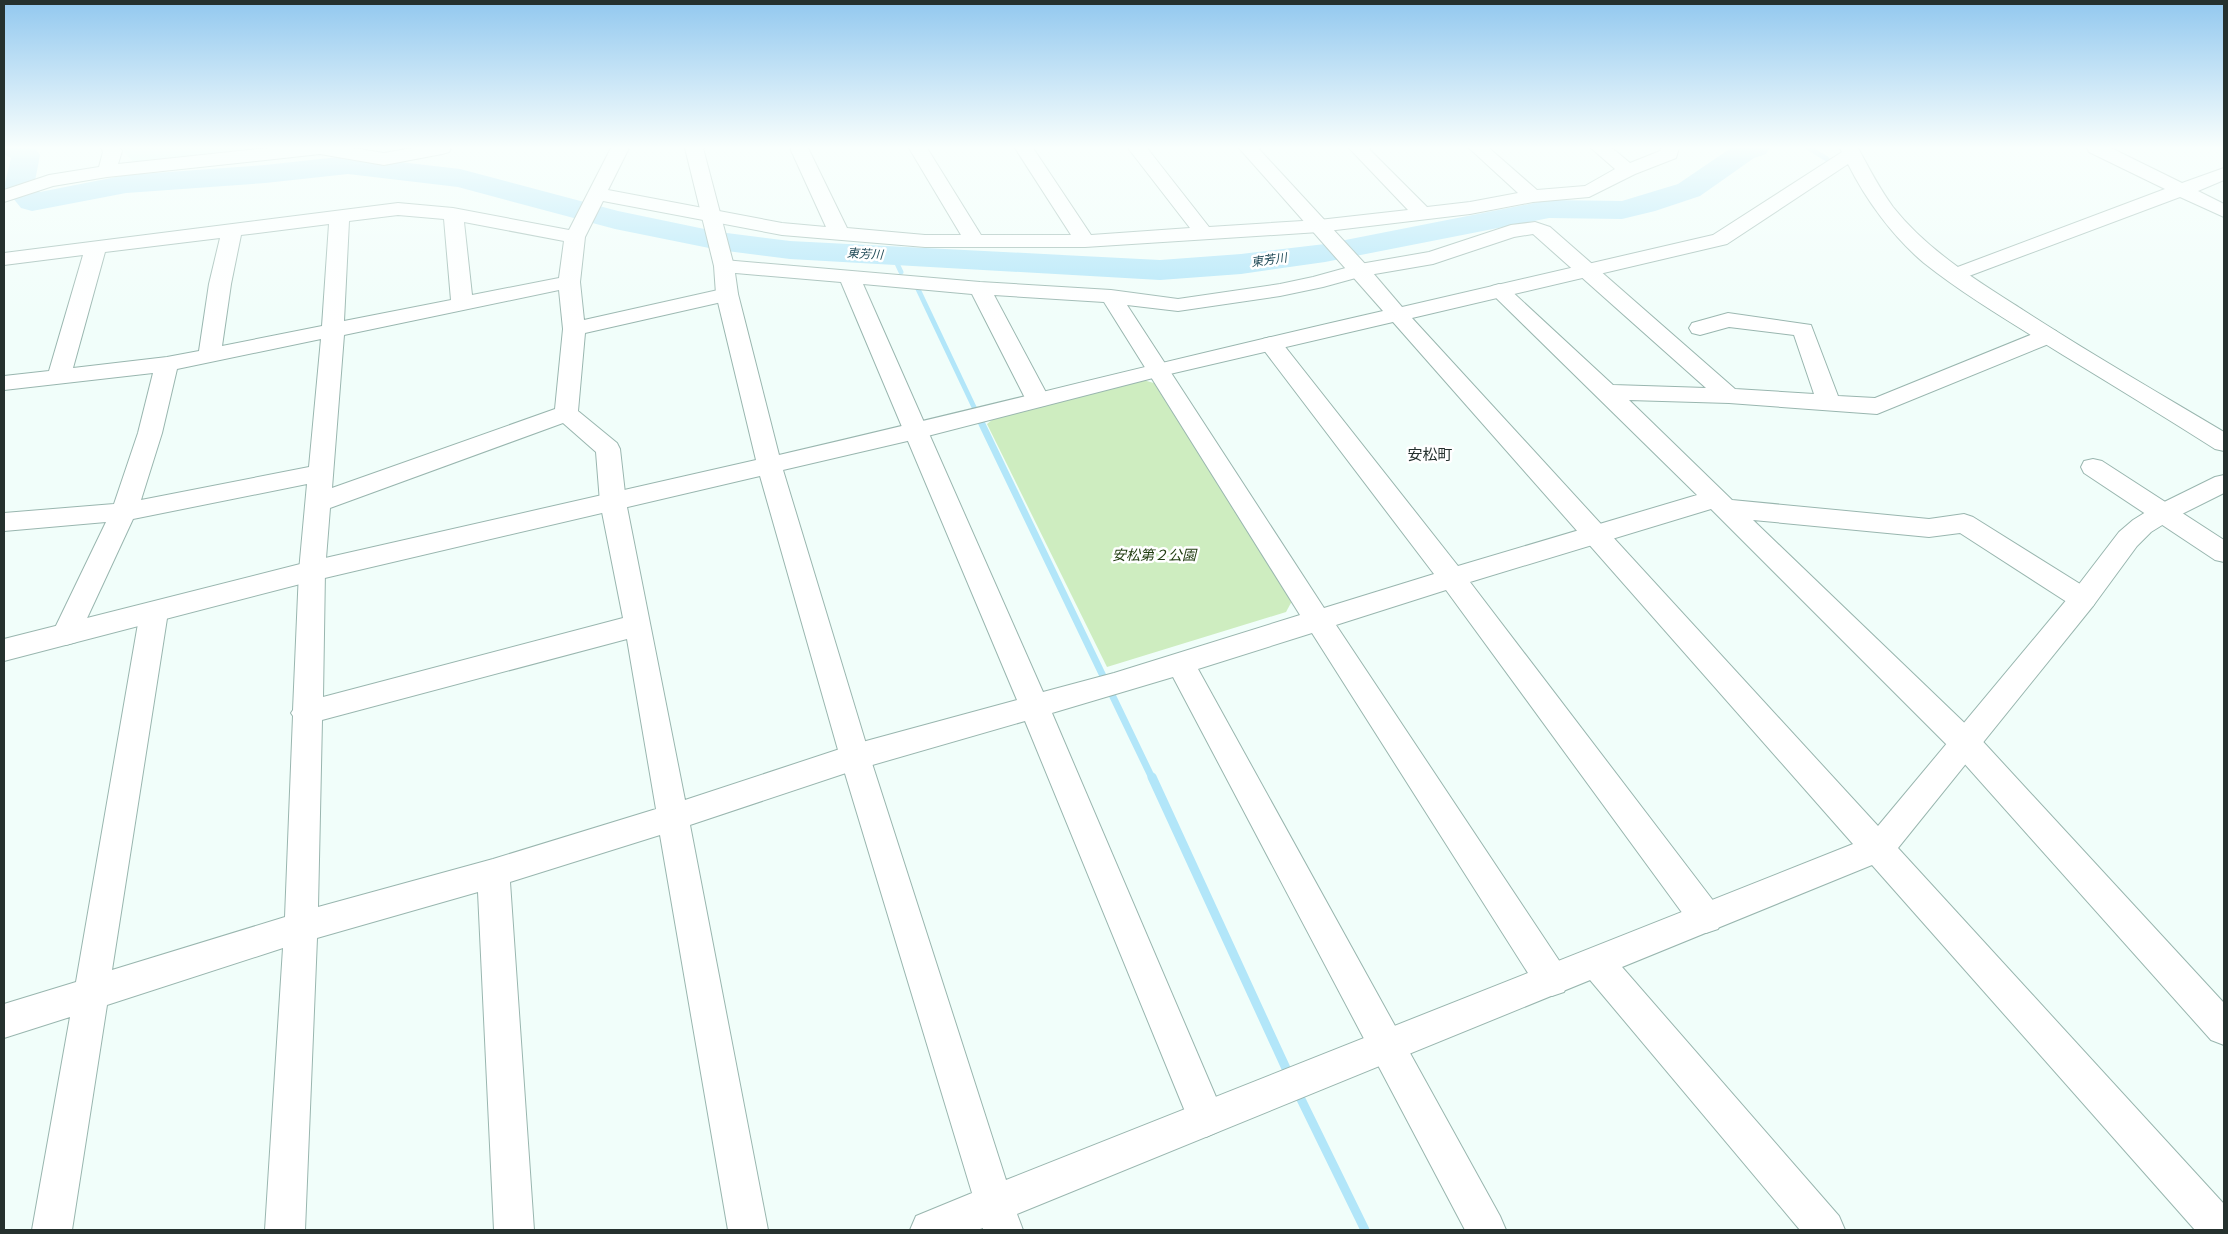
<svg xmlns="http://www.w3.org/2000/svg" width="2228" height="1234" font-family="'Roboto Serif','Noto Sans JP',serif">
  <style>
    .built { fill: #d5fef4 }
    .green { fill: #ceedc0 }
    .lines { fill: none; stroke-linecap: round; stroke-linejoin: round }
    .stream-far2 { stroke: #b2e6f9; stroke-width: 5 }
    .stream-far1 { stroke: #b2e6f9; stroke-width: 7 }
    .stream { stroke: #b2e6f9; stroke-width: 9 }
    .river { fill: #b2e6f9; fill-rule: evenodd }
    .street-casing { stroke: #99b6af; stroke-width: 2 }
    .secondary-casing { stroke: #99b6af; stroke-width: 2 }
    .street { fill: #fff; fill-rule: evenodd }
    .secondary { fill: #fff; fill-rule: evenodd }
    .labels { text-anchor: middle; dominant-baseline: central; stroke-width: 5; stroke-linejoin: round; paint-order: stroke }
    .far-water-label { font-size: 12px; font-style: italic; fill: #234c59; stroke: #fff }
    .park-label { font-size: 14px; font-style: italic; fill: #203c10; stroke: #fff }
    .neighbourhood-label { font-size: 15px; fill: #25312e; stroke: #fff }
  </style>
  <rect width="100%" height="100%" fill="#f1fefa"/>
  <!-- built -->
  <path class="built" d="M121 148H279L136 165Z"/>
  <!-- green -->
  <path class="green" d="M1143 380 1154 383 1292 601 1286 612 1107 667 987 424 997 416Z"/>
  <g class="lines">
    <!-- stream-far2 -->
    <path class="stream-far2" d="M1809 148 1827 159
      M894 257 901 272
      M917 287 982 424"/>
    <!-- stream-far1 -->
    <path class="stream-far1" d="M981 422 1152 778"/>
    <!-- stream -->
    <path class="stream" d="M1152 777 1290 1077
      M1297 1091 1365 1230"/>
    <!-- river -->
    <path class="river" d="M4 148 36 149 40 155 34 186 40 192 126 175 265 165 348 156 460 169 618 211 719 232 790 241 1160 260 1241 254 1325 244 1549 200 1622 201 1678 184 1731 148H1770L1766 154 1754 158 1700 196 1655 211 1622 219 1549 218 1325 262 1241 274 1160 280 790 259 719 250 615 229 458 187 348 174 265 183 126 193 32 211 21 208 4 187 11 158 4 154Z"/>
    <defs>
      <path id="street" d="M101 148H120L122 151 118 164 268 148H353L384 153 412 148H451L449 152 442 154 384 165 320 154 107 177 53 186 4 202V190L49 175 99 167 103 152Z
        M611 148H629L608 190 782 223 826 227 790 148H808L847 228 925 235H961L909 148H927L981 235H1071L1015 148H1033L1091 235 1190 228 1128 148H1147L1209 227 1319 220 1408 210 1349 148H1368L1427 207 1470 202 1518 193 1469 148H1489L1537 190 1585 186 1615 169 1591 148H1612L1630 163 1660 151 1661 148H1679L1676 158 1635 174 1589 197 1533 202 1470 214 1319 232 1085 247H925L782 235 603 201 585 237 580 282 584 320 727 288 735 289 738 294 735 299 585 333 578 411 617 443 620 449 626 502 685 800 855 744 1017 700 841 282 724 272 717 270 714 266 717 262 724 260 980 282 1111 290 1178 299 1280 284 1313 277 1360 264 1429 252 1511 225 1535 222 1550 227 1735 389 1814 394 1794 335 1729 327 1700 335 1692 333 1689 328 1692 323 1728 313 1811 325 1838 396 1875 398 2040 331 2048 329 2056 331 2059 336 2056 341 1877 414 1729 403 1629 400 1732 500 1929 519 1964 514 1973 517 2093 592 2097 599 2093 606 2083 609 2073 606 1960 533 1929 537 1753 520 1976 734 2224 1003V1045L2211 1040 1954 752 1711 509 1470 582 1718 907 1723 918 1718 929 1706 933 1694 929 1446 590 1336 625 1564 968 1569 980 1564 992 1552 996 1540 992 1312 633 1198 669 1500 1216 1506 1230H1465L1173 677 1052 713 1225 1118 1219 1131 1206 1137 1193 1131 1025 721 855 770 690 825 768 1230H728L660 835 510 882 534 1230H494L478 892 317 938 305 1230H265L283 948 107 1005 72 1230H32L70 1017 4 1038V1004L76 982 140 612 144 605 154 602 164 605 168 612 112 970 285 917 293 716 291 713 293 710 299 571 307 484 133 519 76 642 66 645 56 642 52 634 106 522 4 531V513L114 504 138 433 153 373 4 390V376L49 371 83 255 4 265V253L398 203 453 208 569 230ZM398 215 444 219 451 300 344 321 349 221ZM464 222 564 241 559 278 472 295ZM329 224 322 326 222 346 231 284 241 235ZM1533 234 1706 388 1613 385 1506 286 1499 284 1492 286 1488 290 1697 495 1458 566 1279 339 1271 337 1263 339 1260 344 1263 349 1434 574 1324 608 1127 305 1178 311 1280 296 1323 287 1363 276 1433 264 1514 237ZM220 238 209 284 199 351 167 357 73 368 105 252ZM863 284 972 294 1026 400 1030 405 1038 407 1046 405 1050 400 994 295 1104 302 1300 615 1114 673 1043 692ZM559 290 563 329 555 409 332 488 344 335ZM321 339 309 467 141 500 162 433 177 369ZM563 423 596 452 600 502 623 618 323 697 325 571 330 508ZM627 639 656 809 493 859 318 907 322 720Z
        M2087 148H2111L2182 183 2224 168V180L2198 191 2224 204V217L2180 197 1961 279 1954 281 1947 279 1944 275 1947 271 2165 189 2089 152Z
        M2093 459 2102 461 2224 540V562L2215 560 2084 473 2081 467 2084 461Z
        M1597 947 1609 952 1839 1216 1845 1230H1800L1585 974 1580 963 1585 952Z"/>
      <path id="secondary" d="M685 148H703L734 266 738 294 779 455C981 408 1181 357 1383 311L1239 148H1258L1367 266 1402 307 1713 235 1842 152 1840 148H1858C1869 168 1879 188 1893 207 1928 251 1976 280 2023 310 2089 353 2157 392 2224 432V451L2215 449C2165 417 2114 386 2063 355 2017 326 1967 297 1924 263 1893 237 1866 200 1848 164L1727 244 1412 318 1878 826 2073 592 2119 532 2133 520 2154 507 2215 477 2224 475V493L2172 519 2151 532 2137 546 2093 606 1898 848 2224 1204V1230H2195L1872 865 1017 1214 1023 1230H983V1228L977 1230H910L916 1216 972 1193 840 757 760 476 312 581 4 661V639L312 561 756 460 716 294 714 266ZM1393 322 1853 844 1006 1180 870 757 783 470 916 439 1157 377Z"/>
    </defs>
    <!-- street casing -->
    <use href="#street" class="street-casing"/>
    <!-- secondary casing -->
    <use href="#secondary" class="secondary-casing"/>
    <!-- street -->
    <use href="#street" class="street"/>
    <!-- secondary -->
    <use href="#secondary" class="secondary"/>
  </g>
  <!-- sky -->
  <linearGradient id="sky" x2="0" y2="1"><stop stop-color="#92c8ef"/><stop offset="0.46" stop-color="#f9fffd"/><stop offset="1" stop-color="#f9fffd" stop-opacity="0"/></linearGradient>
  <rect width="2228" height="321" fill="url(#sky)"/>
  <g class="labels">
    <!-- far-water labels -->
    <g class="far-water-label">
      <text transform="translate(865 254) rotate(3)">東芳川</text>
      <text transform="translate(1269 260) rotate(-8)">東芳川</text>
    </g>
    <!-- park labels -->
    <g class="park-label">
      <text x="1154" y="555">安松第２公園</text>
    </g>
    <!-- neighbourhood labels -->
    <g class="neighbourhood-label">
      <text x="1430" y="455">安松町</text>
    </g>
  </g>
  <!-- border -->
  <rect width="2228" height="1234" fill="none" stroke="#25312e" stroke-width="10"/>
</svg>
